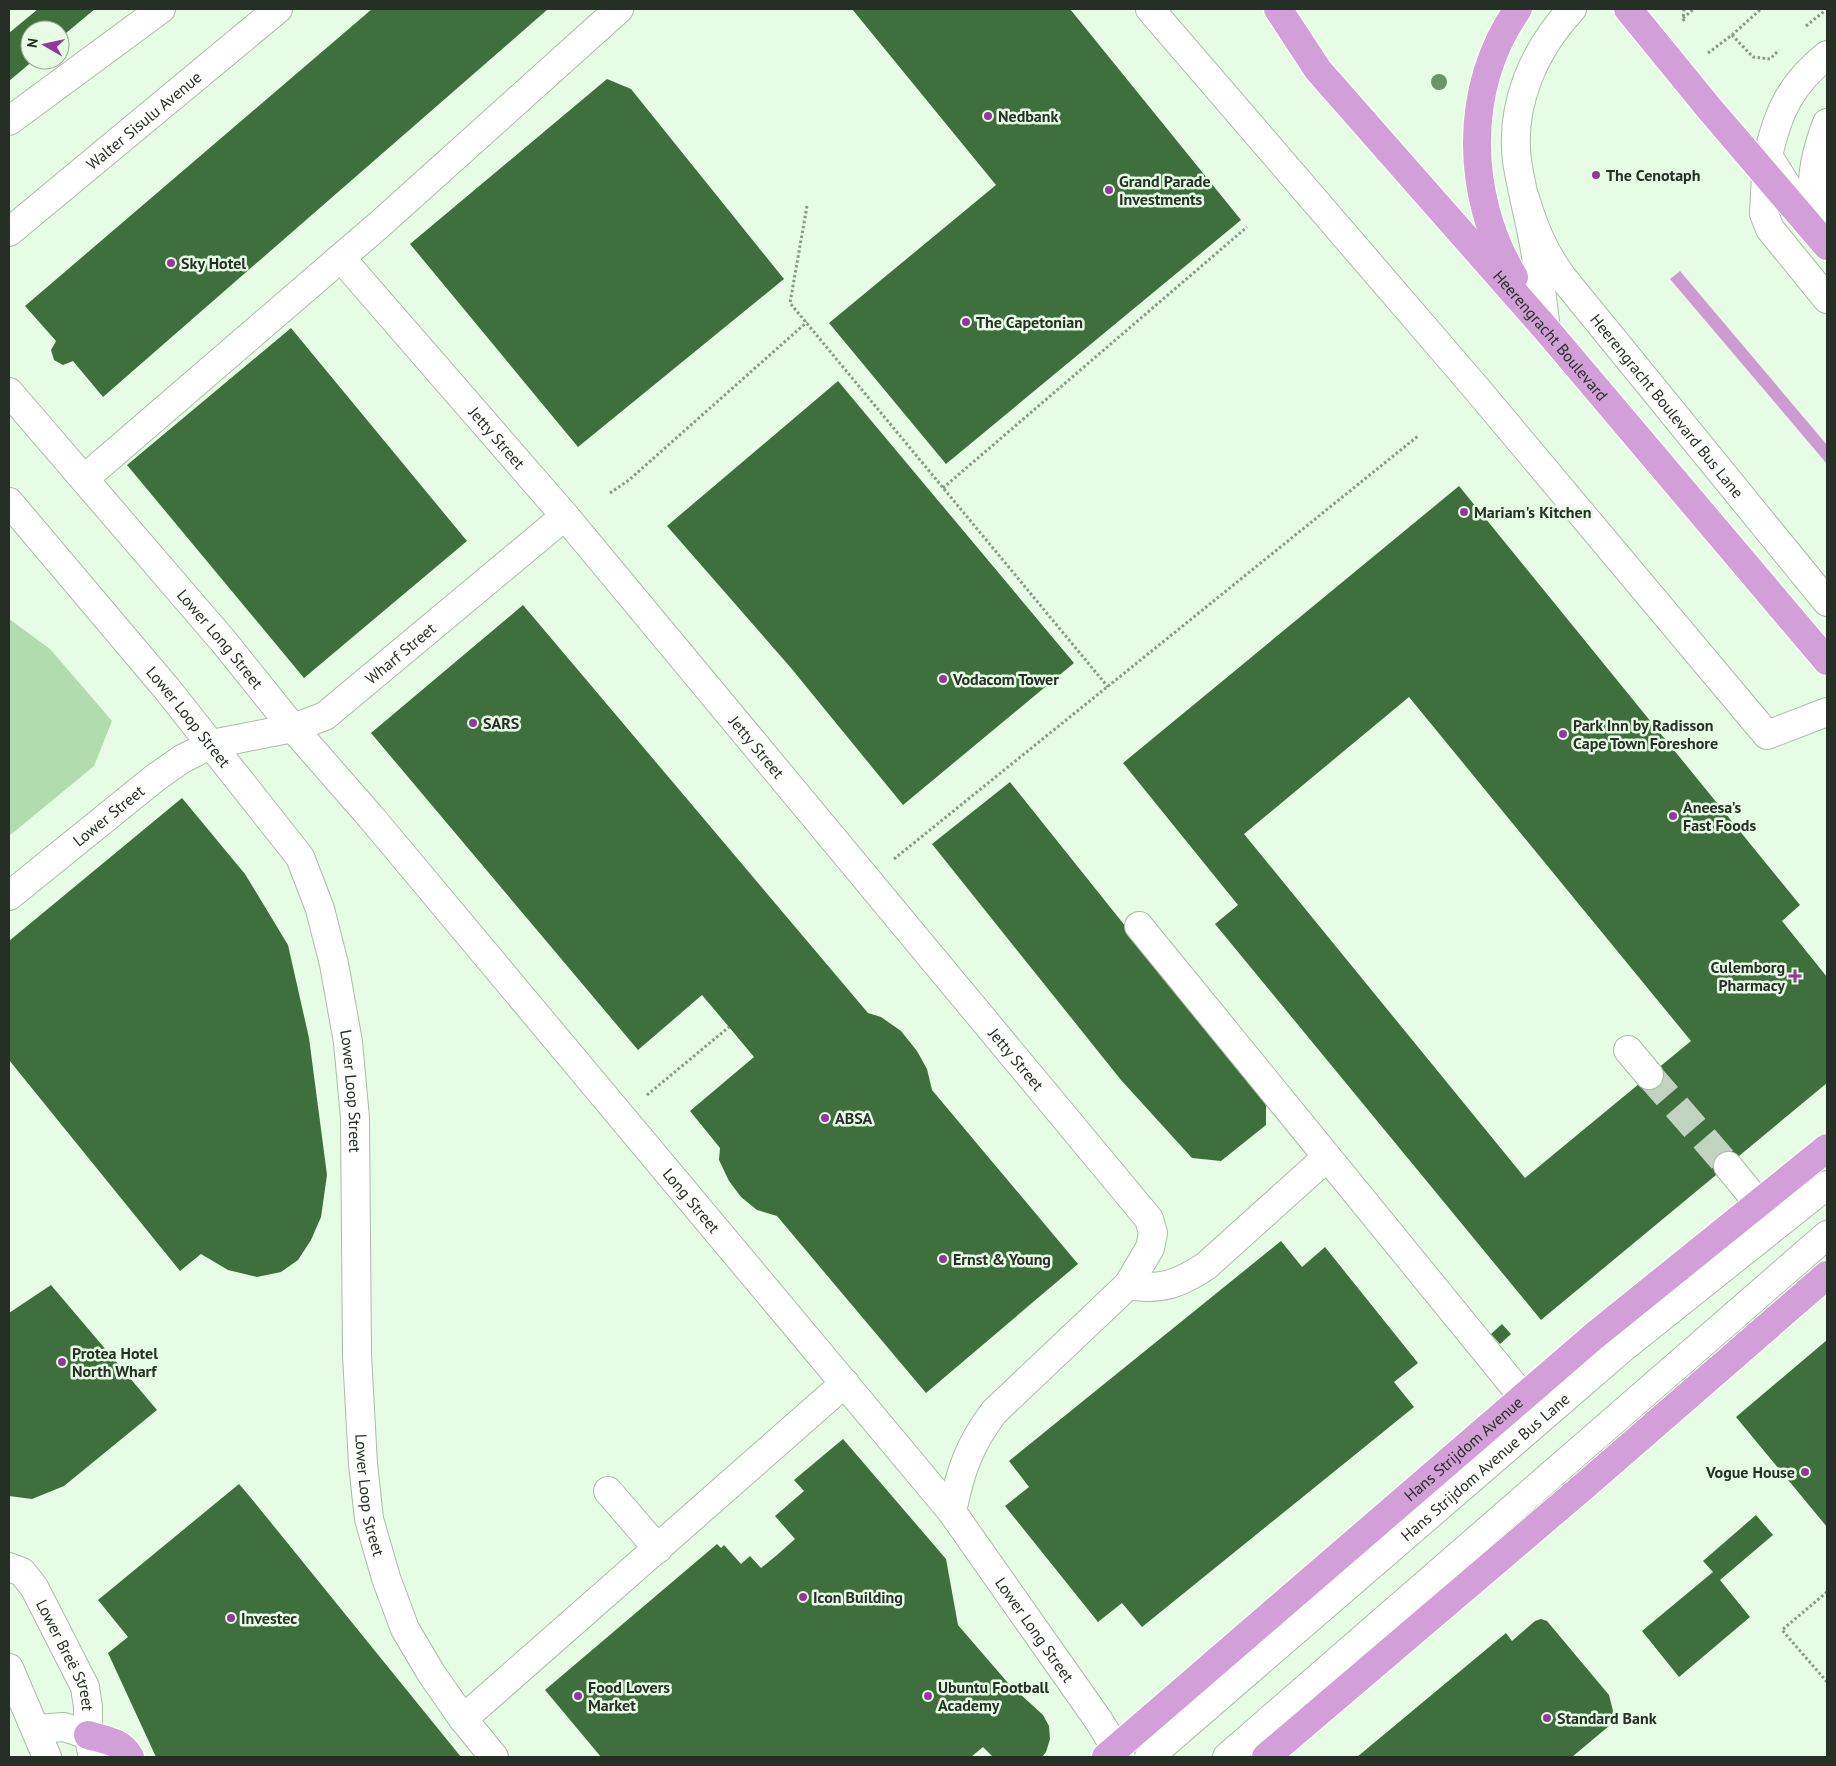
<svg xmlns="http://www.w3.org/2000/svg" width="1836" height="1766" font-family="'PT Sans',sans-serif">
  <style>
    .green { fill: #b1dcad }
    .water { fill: #cd9bd1 }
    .building { fill: #3f6f3d; fill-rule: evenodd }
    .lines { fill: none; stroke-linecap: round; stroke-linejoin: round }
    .minor-tunnel { stroke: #c0d3be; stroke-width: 28; stroke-dasharray: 28 14; stroke-linecap: butt }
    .minor-casing { stroke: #a8bda6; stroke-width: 30 }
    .major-casing { stroke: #fff; stroke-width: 30 }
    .path { stroke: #899988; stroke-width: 3; stroke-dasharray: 2.5 2.5; stroke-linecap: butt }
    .minor { stroke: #fff; stroke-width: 28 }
    .major { stroke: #d39fd9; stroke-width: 28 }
    .tree { fill: #6c946c }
    .poi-dot { fill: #95369f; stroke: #e6fce4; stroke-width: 2 }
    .labels { text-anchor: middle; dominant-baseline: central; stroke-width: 5; stroke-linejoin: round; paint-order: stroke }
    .poi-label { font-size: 16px; font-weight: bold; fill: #262f26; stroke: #e6fce4; text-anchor: start }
    .street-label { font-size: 16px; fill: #262f26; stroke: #e6fce4 }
  </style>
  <rect width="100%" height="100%" fill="#e6fce4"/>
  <!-- green -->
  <path class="green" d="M9 619 50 649 112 721 94 766 9 836Z"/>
  <!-- water -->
  <path class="water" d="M1680 271 1827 445V464L1670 279Z"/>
  <!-- building -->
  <path class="building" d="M38 9H95L60 38V30H30V60H34L9 81V33Z
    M372 9H548L103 397 73 361 63 365 54 360 51 350 56 341 25 306Z
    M852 9H1070L1241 220 946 464 829 323 996 185Z
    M607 79 631 89 784 279 578 447 410 244Z
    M291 328 467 541 304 678 127 465Z
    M838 381 1074 663 903 805 791 668 667 526Z
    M1459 486 1800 905 1782 921 1827 977V1083L1541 1320 1215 924 1238 905 1123 763ZM1409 697 1691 1041 1525 1178 1244 834Z
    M523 605 868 1013 881 1017 901 1031 917 1051 927 1069 932 1090 1078 1264 926 1393 777 1216 757 1210 741 1197 729 1181 719 1160 720 1148 690 1111 754 1057 729 1027 702 995 638 1050 371 733Z
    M1010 782 1130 932 1266 1095V1125L1221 1161 1192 1158 1121 1080 932 844Z
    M182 798 245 874 288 945 309 1038 327 1175 321 1217 311 1240 298 1260 281 1272 257 1277 228 1270 201 1254 180 1271 9 1060V941Z
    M1281 1241 1302 1267 1325 1247 1418 1363 1394 1382 1414 1407 1142 1627 1122 1603 1098 1622 1005 1506 1029 1487 1009 1461Z
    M51 1285 157 1410 64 1486 32 1499 9 1496V1313Z
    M1502 1324 1511 1334 1500 1344 1491 1334Z
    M1827 1340V1527L1736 1417Z
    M843 1439 946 1559 958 1625 1008 1683 1043 1715 1049 1726 1050 1739 1046 1752 1042 1757H993L983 1747 971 1757H601L545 1690 717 1544 721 1548 724 1545 741 1564 750 1556 761 1568 777 1555 795 1539 775 1516 804 1491 794 1480Z
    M239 1484 251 1498 461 1757H156L108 1653 128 1637 98 1600Z
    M1756 1515 1773 1535 1720 1580 1750 1617 1679 1677 1642 1631 1713 1572 1703 1561Z
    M1541 1619 1547 1621 1609 1695 1613 1711 1609 1726 1572 1757H1357L1506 1633 1512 1641 1535 1621Z"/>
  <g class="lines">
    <!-- minor-tunnel -->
    <path class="minor-tunnel" d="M1649 1075 1728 1166"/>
    <defs>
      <g id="minor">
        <path d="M1150 9 1476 388 1767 735 1827 712"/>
        <path d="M9 121 161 9"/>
        <path d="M1766 174 1764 214 1770 229 1827 299"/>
        <path d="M1788 188 1768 156C1778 111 1791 84 1827 55"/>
        <path id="s1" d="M1525 198C1534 228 1544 253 1563 278L1827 602"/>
        <path id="s2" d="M9 232 278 9"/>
        <path d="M1821 239C1809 195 1810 167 1827 123"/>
        <path id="s3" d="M341 258 565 516 1149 1219 1153 1233 1150 1248 1128 1285 994 1412C969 1445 960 1472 952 1512"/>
        <path d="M1546 329C1542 299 1539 269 1533 239 1528 213 1521 187 1517 161 1510 104 1534 50 1572 9"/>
        <path id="s4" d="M9 392 224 642 293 728 370 816 952 1512 1099 1721 1121 1757"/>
        <path d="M84 479 380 224 619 9"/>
        <path id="s5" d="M9 502 167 689 300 857 320 909 334 964 348 1042 355 1118 357 1355 363 1464 369 1519 386 1578 405 1629 431 1673 463 1719 494 1757"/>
        <path id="s6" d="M9 896 155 778 182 759 212 744 293 728 325 716 565 516"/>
        <path d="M1139 926 1523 1397"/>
        <path d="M1628 1050 1649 1075"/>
        <path d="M1728 1166 1759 1204"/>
        <path d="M1128 1285C1160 1291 1179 1284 1206 1266L1327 1157"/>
        <path d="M608 1491 658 1549"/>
        <path id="s7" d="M9 1567 22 1572 34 1587 85 1687 88 1707V1735L93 1757"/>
        <path d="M9 1668 47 1757"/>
        <path d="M463 1719 845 1383"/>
        <path d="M36 1729 64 1727 88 1735"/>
        <path id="s8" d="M1149 1757 1624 1347 1827 1185"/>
        <path d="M1227 1757 1827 1235"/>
      </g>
      <g id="major">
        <path id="s9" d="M1278 9 1318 70 1546 329 1827 661"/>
        <path d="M1628 9 1708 107 1827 246"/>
        <path d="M1514 277C1465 196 1463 87 1518 9"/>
        <path d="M88 1735C105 1740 121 1741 130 1757"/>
        <path id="s10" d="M1106 1757 1594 1336 1827 1148"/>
        <path d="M1266 1757 1583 1487 1827 1275"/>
      </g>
    </defs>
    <!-- minor casing -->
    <use href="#minor" class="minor-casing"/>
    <!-- major casing -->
    <use href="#major" class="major-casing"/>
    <!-- path -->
    <path class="path" d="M1684 9 1683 19 1685 22
      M1683 18 1694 9
      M1806 26 1827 9
      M1732 35 1761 9
      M1708 53 1732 35 1753 57 1770 59 1779 50
      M807 206 790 303 1108 687
      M943 488 1247 227
      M610 493 629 480 807 322
      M894 859 1418 436
      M647 1095 729 1027
      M1827 1592 1782 1630 1827 1682"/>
    <!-- minor -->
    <use href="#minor" class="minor"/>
    <!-- major -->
    <use href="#major" class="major"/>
  </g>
  <!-- trees -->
  <circle class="tree" cx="1439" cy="82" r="8"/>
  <!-- markers -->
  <g class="poi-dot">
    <circle cx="988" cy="116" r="5"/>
    <circle cx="1596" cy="175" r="5"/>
    <circle cx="1109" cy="190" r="5"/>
    <circle cx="171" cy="263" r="5"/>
    <circle cx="966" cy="322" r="5"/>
    <circle cx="1464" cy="512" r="5"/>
    <circle cx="943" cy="679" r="5"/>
    <circle cx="473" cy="723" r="5"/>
    <circle cx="1563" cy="734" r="5"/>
    <circle cx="1673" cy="816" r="5"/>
    <path d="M1792.5 968.5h5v5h5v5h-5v5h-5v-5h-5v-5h5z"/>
    <circle cx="825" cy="1118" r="5"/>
    <circle cx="943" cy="1259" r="5"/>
    <circle cx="62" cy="1362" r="5"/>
    <circle cx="1805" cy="1472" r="5"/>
    <circle cx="803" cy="1597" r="5"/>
    <circle cx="231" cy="1618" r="5"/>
    <circle cx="578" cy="1696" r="5"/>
    <circle cx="928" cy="1696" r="5"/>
    <circle cx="1547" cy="1718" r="5"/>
  </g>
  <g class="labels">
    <!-- poi labels -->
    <g class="poi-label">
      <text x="998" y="116">Nedbank</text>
      <text x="1606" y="175">The Cenotaph</text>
      <text x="1119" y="181">Grand Parade<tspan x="1119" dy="18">Investments</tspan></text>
      <text x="181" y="263">Sky Hotel</text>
      <text x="976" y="322">The Capetonian</text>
      <text x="1474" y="512">Mariam's Kitchen</text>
      <text x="953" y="679">Vodacom Tower</text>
      <text x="483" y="723">SARS</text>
      <text x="1573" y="725">Park Inn by Radisson<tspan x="1573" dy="18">Cape Town Foreshore</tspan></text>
      <text x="1683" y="807">Aneesa's<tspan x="1683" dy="18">Fast Foods</tspan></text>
      <text x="1785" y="967" text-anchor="end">Culemborg<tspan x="1785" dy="18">Pharmacy</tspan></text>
      <text x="835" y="1118">ABSA</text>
      <text x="953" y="1259">Ernst &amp; Young</text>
      <text x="72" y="1353">Protea Hotel<tspan x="72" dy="18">North Wharf</tspan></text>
      <text x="1795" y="1472" text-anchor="end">Vogue House</text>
      <text x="813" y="1597">Icon Building</text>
      <text x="241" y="1618">Investec</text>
      <text x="588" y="1687">Food Lovers<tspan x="588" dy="18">Market</tspan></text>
      <text x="938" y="1687">Ubuntu Football<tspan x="938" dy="18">Academy</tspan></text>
      <text x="1557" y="1718">Standard Bank</text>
    </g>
    <!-- street labels -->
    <g class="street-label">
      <text stroke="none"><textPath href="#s2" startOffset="175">Walter Sisulu Avenue</textPath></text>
      <text stroke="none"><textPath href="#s9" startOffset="426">Heerengracht Boulevard</textPath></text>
      <text stroke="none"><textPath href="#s1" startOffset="254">Heerengracht Boulevard Bus Lane</textPath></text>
      <text stroke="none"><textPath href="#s3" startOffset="238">Jetty Street</textPath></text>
      <text stroke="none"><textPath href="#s4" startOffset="325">Lower Long Street</textPath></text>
      <text stroke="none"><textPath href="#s6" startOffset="469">Wharf Street</textPath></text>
      <text stroke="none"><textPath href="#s5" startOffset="280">Lower Loop Street</textPath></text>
      <text stroke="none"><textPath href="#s3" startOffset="642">Jetty Street</textPath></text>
      <text stroke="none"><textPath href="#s6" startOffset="128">Lower Street</textPath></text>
      <text stroke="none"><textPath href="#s3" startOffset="1048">Jetty Street</textPath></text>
      <text stroke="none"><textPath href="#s5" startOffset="700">Lower Loop Street</textPath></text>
      <text stroke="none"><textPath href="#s4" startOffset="1058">Long Street</textPath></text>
      <text stroke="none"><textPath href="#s10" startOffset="472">Hans Strijdom Avenue</textPath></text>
      <text stroke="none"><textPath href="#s8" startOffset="444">Hans Strijdom Avenue Bus Lane</textPath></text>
      <text stroke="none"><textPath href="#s5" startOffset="1105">Lower Loop Street</textPath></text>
      <text stroke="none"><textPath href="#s4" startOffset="1608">Lower Long Street</textPath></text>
      <text stroke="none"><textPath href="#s7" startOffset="109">Lower Breë Street</textPath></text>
    </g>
  </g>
  <!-- border -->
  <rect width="1836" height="1766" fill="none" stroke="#262f26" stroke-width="20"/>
  <!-- north arrow -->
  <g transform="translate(45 45) rotate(279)"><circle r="24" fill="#e6fce4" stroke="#99aa98"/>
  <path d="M0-4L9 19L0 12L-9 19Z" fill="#95369f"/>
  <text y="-8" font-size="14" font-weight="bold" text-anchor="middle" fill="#262f26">N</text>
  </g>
</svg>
